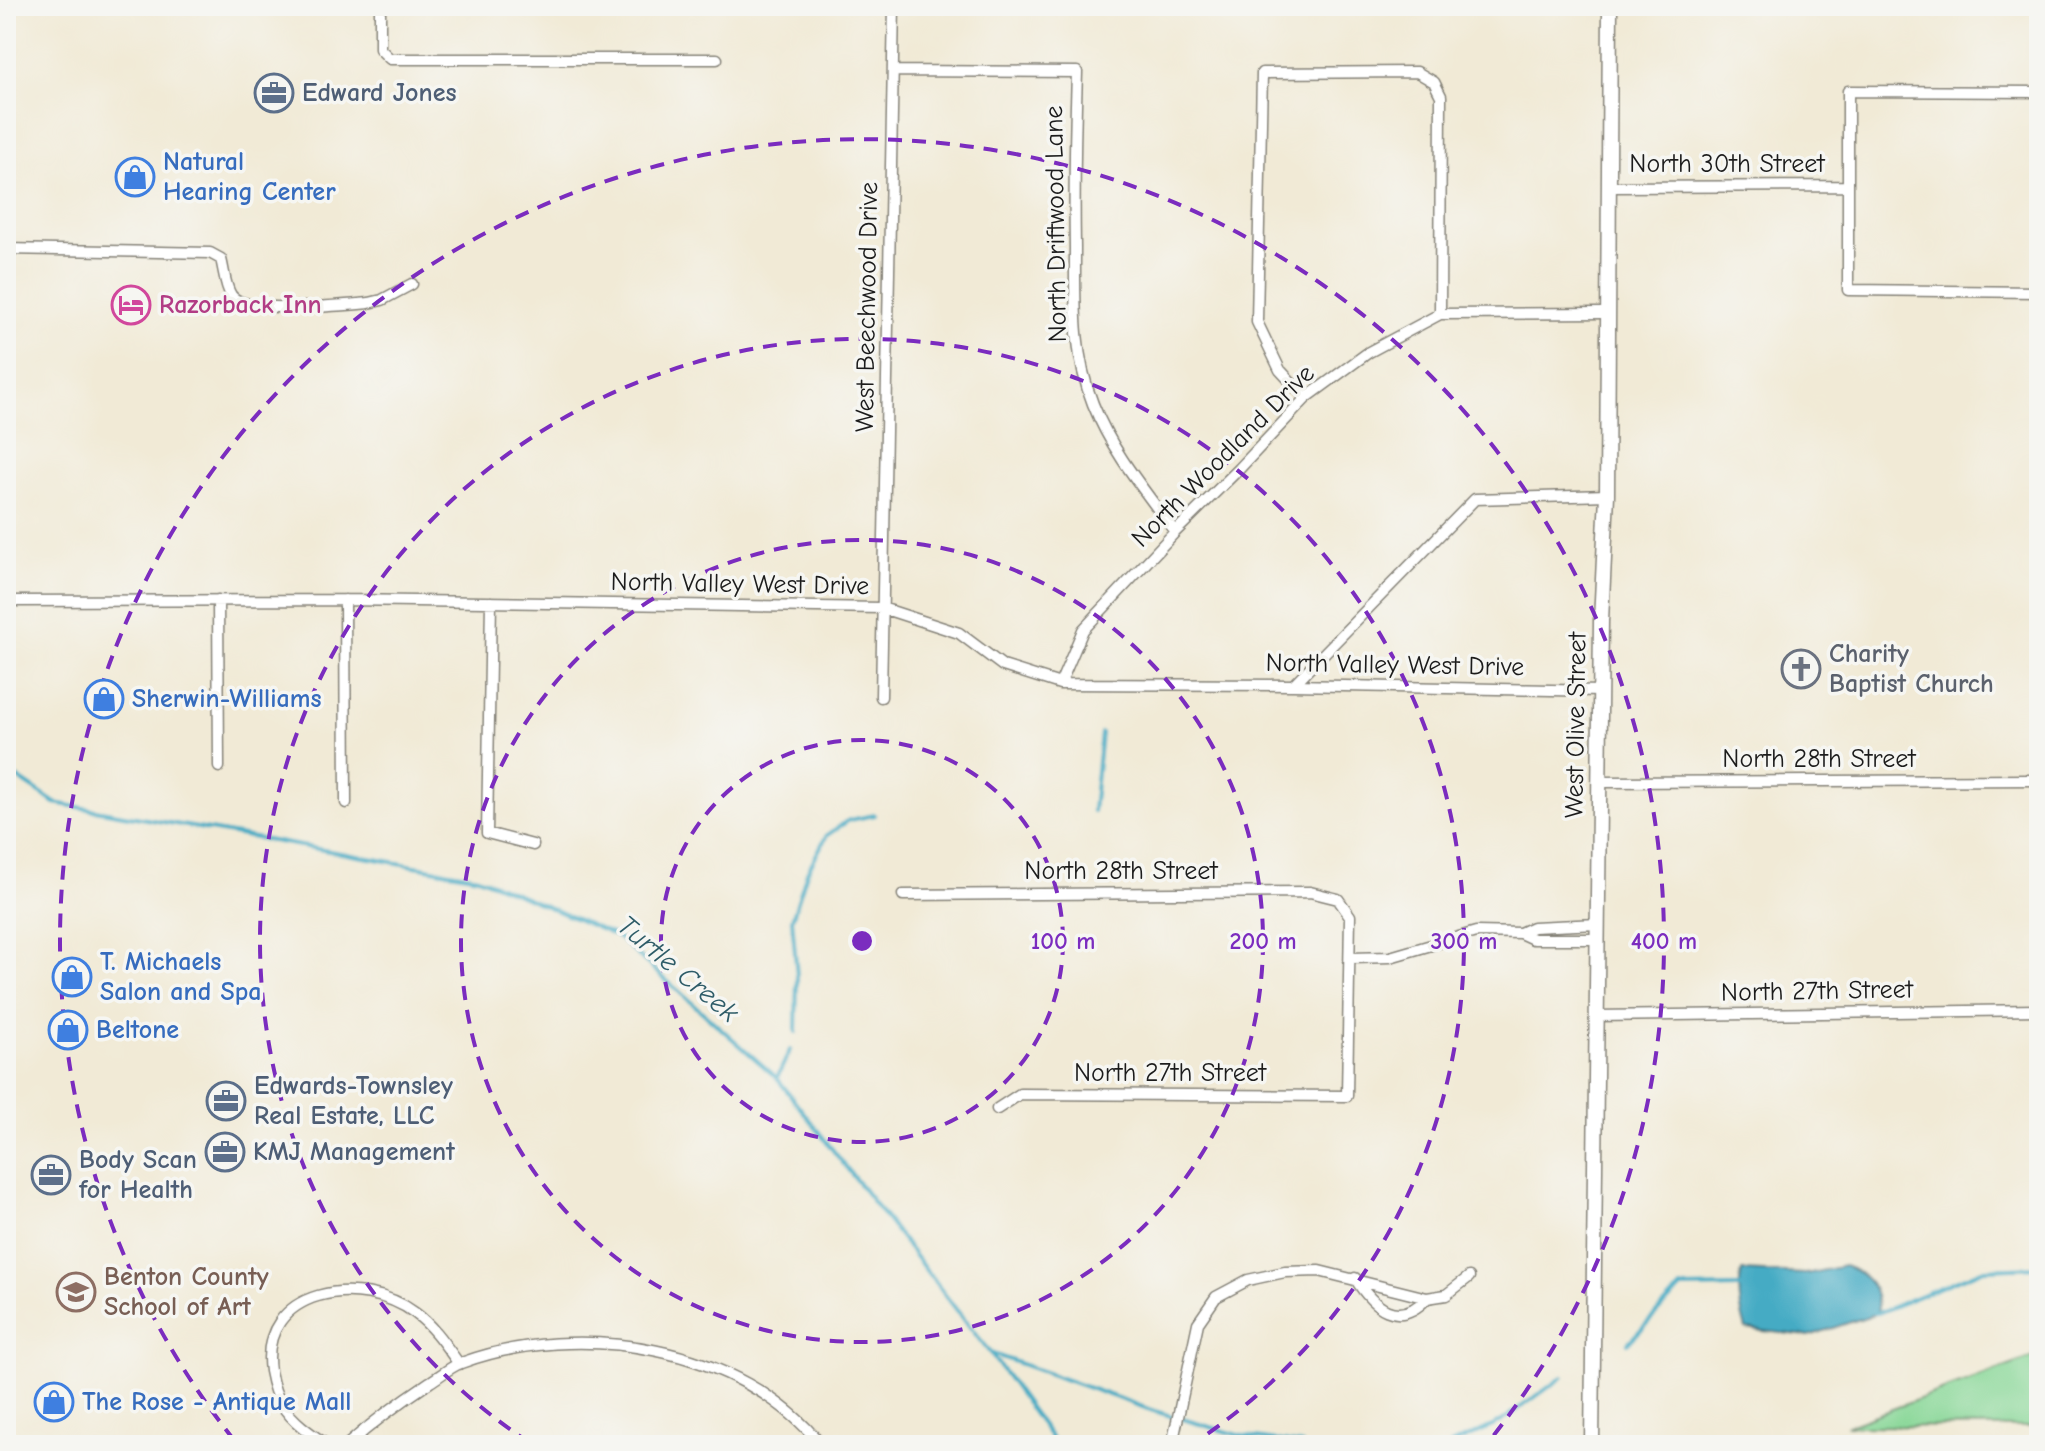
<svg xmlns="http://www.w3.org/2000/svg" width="2045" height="1451" font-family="'Comic Neue',sans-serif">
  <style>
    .green { fill: #88d797; stroke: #527a5a; stroke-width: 2 }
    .water { fill: #44abc4; stroke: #306470; stroke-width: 2 }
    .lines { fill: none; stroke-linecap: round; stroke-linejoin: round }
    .stream { stroke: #44abc4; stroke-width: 4 }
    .street-casing { stroke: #868379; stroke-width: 13 }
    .secondary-casing { stroke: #868379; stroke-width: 17 }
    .street { stroke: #fff; stroke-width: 10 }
    .secondary { stroke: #fff; stroke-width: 14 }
    .ring { fill: none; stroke: #7b2cbf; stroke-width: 4; stroke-dasharray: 14 10 }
    .labels { text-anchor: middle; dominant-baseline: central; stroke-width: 7; stroke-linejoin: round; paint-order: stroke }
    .service-label { font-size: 26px; font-weight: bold; fill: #4e5e75; stroke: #f6f6f2; text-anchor: start }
    .shop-label { font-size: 26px; font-weight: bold; fill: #366cbe; stroke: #f6f6f2; text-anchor: start }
    .street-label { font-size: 26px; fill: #1c1c1c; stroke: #f6f6f2 }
    .hotel-label { font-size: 26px; font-weight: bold; fill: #b23c85; stroke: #f6f6f2; text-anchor: start }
    .worship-label { font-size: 26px; font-weight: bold; fill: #5b616d; stroke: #f6f6f2; text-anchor: start }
    .education-label { font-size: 26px; font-weight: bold; fill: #785e54; stroke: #f6f6f2; text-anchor: start }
    .water-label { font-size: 28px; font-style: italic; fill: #2e5c68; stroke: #f6f6f2 }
    .centre { fill: #7b2cbf; stroke: #f6f6f2; stroke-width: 4 }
    .ring-label { font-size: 24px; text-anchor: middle; font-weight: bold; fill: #7b2cbf; stroke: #f6f6f2; stroke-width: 7; stroke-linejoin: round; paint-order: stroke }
  </style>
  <rect width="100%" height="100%" fill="#f6f6f2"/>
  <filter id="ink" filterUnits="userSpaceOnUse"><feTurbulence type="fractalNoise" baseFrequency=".0125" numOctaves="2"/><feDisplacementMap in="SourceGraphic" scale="16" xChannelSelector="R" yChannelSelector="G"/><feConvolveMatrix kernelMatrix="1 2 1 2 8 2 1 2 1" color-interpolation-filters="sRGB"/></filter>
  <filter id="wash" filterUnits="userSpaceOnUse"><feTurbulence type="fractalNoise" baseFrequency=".006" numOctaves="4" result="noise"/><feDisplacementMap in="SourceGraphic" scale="32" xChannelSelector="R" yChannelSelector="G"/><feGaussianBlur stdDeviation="1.8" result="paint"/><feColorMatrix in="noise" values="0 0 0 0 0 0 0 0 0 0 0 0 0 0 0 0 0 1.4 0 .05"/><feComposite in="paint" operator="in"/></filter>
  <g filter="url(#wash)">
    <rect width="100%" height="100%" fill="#f1ead6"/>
    <!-- green -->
    <path class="green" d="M2039 1355V1427L1846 1426Z"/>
    <!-- water -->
    <path class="water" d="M1844 1266C1868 1274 1878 1288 1878 1313L1809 1336 1746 1329C1740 1309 1737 1291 1742 1271L1806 1274Z"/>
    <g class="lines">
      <!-- stream -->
      <path class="stream" d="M9 772 55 803 478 877 616 936 777 1078 990 1353 1056 1445
        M1093 811 1101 733
        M796 1032 797 976 792 919 807 872 827 835 849 820 875 815
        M777 1078 790 1050
        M1874 1313H1878L1984 1269 2039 1267
        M1628 1343 1681 1288 1740 1287
        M990 1353 1154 1411 1242 1436 1302 1445
        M1451 1445 1499 1423 1563 1377"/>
    </g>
  </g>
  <g filter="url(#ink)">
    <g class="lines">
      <defs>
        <path id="street" d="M380 6V49L390 59H717
          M894 71 1077 72C1075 131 1074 189 1075 248 1075 301 1073 354 1093 404 1112 452 1145 491 1175 532
          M2039 92 1848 91V290L2039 292
          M1608 187 1846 186
          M6 249 210 253 221 259C224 270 225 286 231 295 245 315 345 305 369 303L382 300 412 284
          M1306 398 1280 370 1257 322 1262 73 1417 72 1434 82 1441 96 1440 314
          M218 600 219 767
          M345 600 346 803
          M6 601 345 600 882 608 959 633 1003 666 1060 684 1293 685 1600 691
          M491 602 487 833 533 845
          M1060 684 1083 630 1175 532 1239 469 1306 398 1369 352 1440 314 1607 313
          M1293 685 1475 499 1607 495
          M881 697 894 6
          M1599 782 2039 780
          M903 895 1310 892 1338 899 1350 916 1347 1096 1020 1094 997 1109
          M1520 933 1533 939H1598
          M1352 958 1390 957 1476 932 1520 933 1533 927 1598 924
          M1596 1016 2039 1010
          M1355 1278C1373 1307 1398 1329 1427 1298
          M327 1445C311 1434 293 1422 282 1405 275 1395 272 1382 270 1371 258 1288 362 1273 415 1313 433 1326 446 1346 459 1364
          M347 1445C373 1422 400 1402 430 1382 440 1376 450 1367 461 1363 578 1320 741 1345 821 1445
          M1172 1445 1198 1323 1216 1297 1248 1280 1285 1272 1319 1271 1427 1298 1446 1295 1469 1277"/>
        <path id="secondary" d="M1592 1445 1601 621 1607 495 1610 6"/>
      </defs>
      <!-- street casing -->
      <use href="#street" class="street-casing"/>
      <!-- secondary casing -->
      <use href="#secondary" class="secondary-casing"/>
      <!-- street -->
      <use href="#street" class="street"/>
      <!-- secondary -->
      <use href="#secondary" class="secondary"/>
    </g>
  </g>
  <!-- distance rings -->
  <g class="ring">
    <circle cx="862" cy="941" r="201"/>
    <circle cx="862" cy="941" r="401"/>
    <path d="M530 1443A602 602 0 1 1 1194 1443"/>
    <path d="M234 1440A802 802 0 1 1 1490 1440"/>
  </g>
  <!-- icons -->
  <defs>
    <symbol id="office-ring" viewBox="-11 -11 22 22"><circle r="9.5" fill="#f6f6f2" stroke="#5c6f8a" stroke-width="1.5"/><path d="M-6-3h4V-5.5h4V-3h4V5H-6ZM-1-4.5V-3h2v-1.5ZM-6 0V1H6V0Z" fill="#5c6f8a"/></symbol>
    <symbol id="shop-ring" viewBox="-11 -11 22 22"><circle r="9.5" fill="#f6f6f2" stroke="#3f7fe0" stroke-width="1.5"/><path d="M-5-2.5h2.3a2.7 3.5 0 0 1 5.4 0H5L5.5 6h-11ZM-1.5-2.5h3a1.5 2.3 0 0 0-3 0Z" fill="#3f7fe0"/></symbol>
    <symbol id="hotel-ring" viewBox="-11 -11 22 22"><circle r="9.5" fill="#f6f6f2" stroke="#d1479c" stroke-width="1.5"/><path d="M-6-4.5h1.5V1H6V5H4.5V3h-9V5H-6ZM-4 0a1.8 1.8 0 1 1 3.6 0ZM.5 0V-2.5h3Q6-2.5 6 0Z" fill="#d1479c"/></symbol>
    <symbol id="church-ring" viewBox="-11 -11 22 22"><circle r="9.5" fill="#f6f6f2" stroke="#6b7280" stroke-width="1.5"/><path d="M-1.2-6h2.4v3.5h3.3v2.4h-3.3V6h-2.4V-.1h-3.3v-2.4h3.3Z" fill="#6b7280"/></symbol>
    <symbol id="school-ring" viewBox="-11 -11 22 22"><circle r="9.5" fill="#f6f6f2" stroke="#8d6e63" stroke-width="1.5"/><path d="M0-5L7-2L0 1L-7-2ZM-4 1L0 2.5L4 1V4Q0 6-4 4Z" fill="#8d6e63"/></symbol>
  </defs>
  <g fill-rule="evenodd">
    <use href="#office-ring" x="252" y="71" width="44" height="44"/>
    <use href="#shop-ring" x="113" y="155" width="44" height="44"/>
    <use href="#hotel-ring" x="109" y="283" width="44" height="44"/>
    <use href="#church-ring" x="1779" y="647" width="44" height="44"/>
    <use href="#shop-ring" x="82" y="677" width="44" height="44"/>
    <use href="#shop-ring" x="50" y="955" width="44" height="44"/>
    <use href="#shop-ring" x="46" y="1008" width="44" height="44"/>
    <use href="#office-ring" x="204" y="1079" width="44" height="44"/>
    <use href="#office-ring" x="203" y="1130" width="44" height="44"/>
    <use href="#office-ring" x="29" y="1153" width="44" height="44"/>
    <use href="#school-ring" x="54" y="1270" width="44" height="44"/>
    <use href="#shop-ring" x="32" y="1380" width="44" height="44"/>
  </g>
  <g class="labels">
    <!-- service labels -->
    <g class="service-label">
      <text x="302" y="93">Edward Jones</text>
      <text x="254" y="1086">Edwards-Townsley<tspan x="254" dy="30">Real Estate, LLC</tspan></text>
      <text x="253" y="1152">KMJ Management</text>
      <text x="79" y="1160">Body Scan<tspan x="79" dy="30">for Health</tspan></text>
    </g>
    <!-- shop labels -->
    <g class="shop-label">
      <text x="163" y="162">Natural<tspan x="163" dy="30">Hearing Center</tspan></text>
      <text x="132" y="699">Sherwin-Williams</text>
      <text x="100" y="962">T. Michaels<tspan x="100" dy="30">Salon and Spa</tspan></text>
      <text x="96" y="1030">Beltone</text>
      <text x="82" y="1402">The Rose - Antique Mall</text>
    </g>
    <!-- street labels -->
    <g class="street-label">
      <text x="1727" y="164">North 30th Street</text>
      <text transform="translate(1056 224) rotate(-91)">North Driftwood Lane</text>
      <text transform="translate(867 307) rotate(-89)">West Beechwood Drive</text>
      <text transform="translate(1223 456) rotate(-45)">North Woodland Drive</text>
      <text transform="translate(740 584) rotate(1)">North Valley West Drive</text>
      <text transform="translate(1395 665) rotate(1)">North Valley West Drive</text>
      <text transform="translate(1576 725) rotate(-89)">West Olive Street</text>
      <text x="1819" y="759">North 28th Street</text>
      <text x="1121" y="871">North 28th Street</text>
      <text transform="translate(1817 991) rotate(-1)">North 27th Street</text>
      <text x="1170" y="1073">North 27th Street</text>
    </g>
    <!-- hotel labels -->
    <g class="hotel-label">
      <text x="159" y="305">Razorback Inn</text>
    </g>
    <!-- worship labels -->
    <g class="worship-label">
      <text x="1829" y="654">Charity<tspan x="1829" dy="30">Baptist Church</tspan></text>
    </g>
    <!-- education labels -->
    <g class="education-label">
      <text x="104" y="1277">Benton County<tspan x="104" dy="30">School of Art</tspan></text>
    </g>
    <!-- water labels -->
    <g class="water-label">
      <text transform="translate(678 969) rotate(40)">Turtle Creek</text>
    </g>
  </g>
  <circle cx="862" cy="941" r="12" class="centre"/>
  <g class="ring-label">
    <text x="1063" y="949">100 m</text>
    <text x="1263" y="949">200 m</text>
    <text x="1464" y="949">300 m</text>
    <text x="1664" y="949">400 m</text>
  </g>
  <!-- margin -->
  <rect width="2045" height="1451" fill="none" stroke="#f6f6f2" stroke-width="32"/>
</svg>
